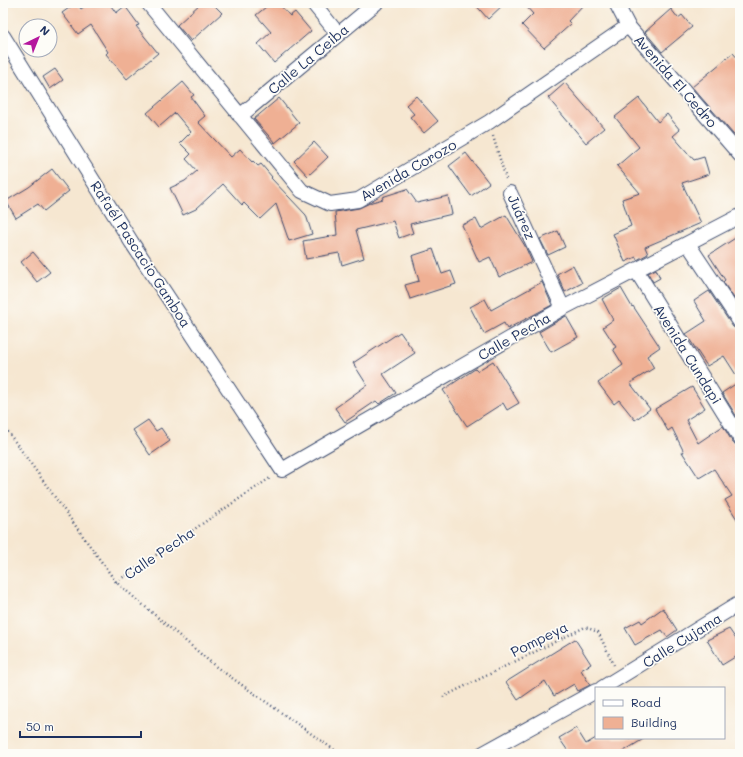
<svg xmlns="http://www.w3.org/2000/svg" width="743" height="757" font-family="Mali,sans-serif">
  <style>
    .building { fill: #efb094 }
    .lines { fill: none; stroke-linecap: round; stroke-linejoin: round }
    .minor-casing { stroke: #3c4b6f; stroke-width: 16 }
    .path { stroke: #3c4b6f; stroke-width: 2.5; stroke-dasharray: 1 3; stroke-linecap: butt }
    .minor { stroke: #fff; stroke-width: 14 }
    .labels { text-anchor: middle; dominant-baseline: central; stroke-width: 3.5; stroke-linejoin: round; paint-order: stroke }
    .street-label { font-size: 14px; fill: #1b2f5e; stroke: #fdfcf7 }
  </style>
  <rect width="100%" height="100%" fill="#fdfcf7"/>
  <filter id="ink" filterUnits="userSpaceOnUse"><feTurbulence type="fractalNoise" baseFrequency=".025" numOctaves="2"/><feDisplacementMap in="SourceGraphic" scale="8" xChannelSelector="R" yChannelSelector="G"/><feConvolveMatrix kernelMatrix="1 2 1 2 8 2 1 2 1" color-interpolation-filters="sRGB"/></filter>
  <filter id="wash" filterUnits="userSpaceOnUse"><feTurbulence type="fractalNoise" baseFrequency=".012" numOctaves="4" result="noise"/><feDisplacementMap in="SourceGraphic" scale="16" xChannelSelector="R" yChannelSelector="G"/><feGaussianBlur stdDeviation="0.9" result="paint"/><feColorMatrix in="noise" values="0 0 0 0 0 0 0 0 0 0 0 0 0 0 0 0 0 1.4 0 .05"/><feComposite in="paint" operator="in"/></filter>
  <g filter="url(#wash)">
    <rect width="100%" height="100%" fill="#f6e7d1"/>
    <g id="blocks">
      <!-- building -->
      <path class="building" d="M76 3 81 9 89 3H109L116 13 125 6 139 25 136 26 158 53 127 79 106 54 108 52 91 25 78 34 62 13Z
        M201 3H212L222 13 191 41 177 25Z
        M271 3H278L290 16 295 12 311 31 274 63 258 44 271 32 256 15Z
        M474 3H505L488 19Z
        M523 3H585L568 21 571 24 544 48 522 25 533 14Z
        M671 9 678 18 682 15 692 27 662 52 645 32Z
        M733 53 740 61V142L692 87Z
        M55 69 63 80 50 89 43 77Z
        M183 82 194 95 191 97 205 116 198 122 231 157 240 149 252 162 253 161 258 166 261 164 272 177 271 178 306 215 312 234 289 241 276 204 260 219 244 203 242 205 223 184 196 209 183 215 170 188 185 181 197 171 186 159 191 154 180 143 191 132 175 113 159 127 147 113Z
        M565 83 604 128 586 143 548 98Z
        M416 96 438 121 424 133 410 117 414 114 406 105Z
        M279 98 299 123 275 143 254 119Z
        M639 98 658 122 667 114 680 130 673 136 694 160 704 157 709 174 682 183 701 223 645 247 648 254 637 260 636 257 625 262 613 234 631 226 622 199 640 193 617 166 639 147 615 117Z
        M314 142 328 157 308 176 294 161Z
        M466 153 489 183 471 196 449 166Z
        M52 169 69 191 44 211 38 204 16 218 6 201 29 187Z
        M407 189 417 203 448 196 452 214 410 224 413 233 399 238 393 221 356 230 364 258 342 265 339 253 306 259 303 241 337 235 335 212 359 208 372 202 383 199 382 197Z
        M506 215 525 246 532 262 499 277 490 257 479 262 462 225 476 219 481 229Z
        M558 231 565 247 548 255 540 239Z
        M740 235V307L723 282 725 280 709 255Z
        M433 249 442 274 451 271 456 284 410 299 405 285 419 281 412 256Z
        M33 252 50 272 37 282 21 262Z
        M573 265 582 283 565 292 557 274Z
        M656 269 660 278 653 282 648 273Z
        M542 282 552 305 507 329 504 323 484 334 470 307 485 299 491 310Z
        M621 288 632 307 633 306 660 347 647 356 654 368 630 383 650 409 635 420 619 400 614 404 598 383 623 365 613 349 616 347 603 327 613 320 602 299Z
        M709 291 733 327 740 330V381L724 356 707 366 686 334 706 321 694 301Z
        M566 316 578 337 551 352 539 332Z
        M400 332 415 353 383 374 396 393 379 404 376 401 345 422 335 408 367 385 353 363Z
        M493 361 519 403 507 410 503 403 467 426 443 390 475 369 477 371Z
        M740 381V422L722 393Z
        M692 387 705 408 686 420 698 443 723 426 733 443 740 446V524L725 500 732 496 714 469 699 478 682 452H684L672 428 668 431 655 409Z
        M148 420 156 431 161 428 170 441 150 455 133 430Z
        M663 608 677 630 667 637 662 630 635 645 625 628 640 620 642 623Z
        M729 629 740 645V654L722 665 707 640Z
        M575 639 591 664 581 670 590 685 578 691 574 684 554 696 545 681 518 700 506 682Z
        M576 728 586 744 596 738H645L619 754H570L559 738Z"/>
    </g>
  </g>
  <g filter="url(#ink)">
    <use href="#blocks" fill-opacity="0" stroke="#3c4b6f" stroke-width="1"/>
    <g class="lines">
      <defs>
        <path id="minor" d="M148 3 302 191 330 204 358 200 489 122 628 26
          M313 3 338 34
          M616 3 628 26 740 155
          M3 36 132 243 282 470 563 308 740 216
          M240 116 376 3
          M510 193 563 308
          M688 244 740 322
          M636 270 740 438
          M602 688 740 603
          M482 754 596 691"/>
      </defs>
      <!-- minor casing -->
      <use href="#minor" class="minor-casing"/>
      <!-- path -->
      <path class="path" d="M493 136 506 179
        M3 425 116 582 215 666 340 754
        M116 582 270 478
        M443 697 585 627 598 632 614 665"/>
      <!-- minor -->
      <use href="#minor" class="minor"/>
    </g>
  </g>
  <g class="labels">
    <!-- street labels -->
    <g class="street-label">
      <text transform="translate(308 59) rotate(-40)">Calle La Ceiba</text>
      <text transform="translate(676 81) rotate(49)">Avenida El Cedro</text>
      <text transform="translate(408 170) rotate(-30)">Avenida Corozo</text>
      <text transform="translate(522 217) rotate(66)">Juárez</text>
      <text transform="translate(141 254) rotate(57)">Rafaél Pascacio Gamboa</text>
      <text transform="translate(514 336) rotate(-30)">Calle Pecha</text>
      <text transform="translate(688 354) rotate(58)">Avenida Cundapi</text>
      <text transform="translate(159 553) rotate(-34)">Calle Pecha</text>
      <text transform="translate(539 639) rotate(-26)">Pompeya</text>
      <text transform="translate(682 640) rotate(-32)">Calle Cujama</text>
    </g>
  </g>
  <!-- margin -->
  <rect width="743" height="757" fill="none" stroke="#fdfcf7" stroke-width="16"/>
  <!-- legend -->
  <rect x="595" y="687" width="130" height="52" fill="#fdfcf7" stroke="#a3aaba"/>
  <rect x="603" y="700" width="20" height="6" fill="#ffffff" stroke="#a3aaba"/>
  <text x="631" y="707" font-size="12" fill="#1b2f5e">Road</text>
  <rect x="603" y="717" width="20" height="12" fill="#efb094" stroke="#a3aaba"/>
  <text x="631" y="727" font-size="12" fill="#1b2f5e">Building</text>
  <!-- north arrow -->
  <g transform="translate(38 38) rotate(43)"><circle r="19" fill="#fdfcf7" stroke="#a3aaba"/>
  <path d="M0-3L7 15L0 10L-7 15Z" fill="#b5179e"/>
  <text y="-6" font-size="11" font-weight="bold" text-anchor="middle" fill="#1b2f5e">N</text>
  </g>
  <!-- scale -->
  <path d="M20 731v6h121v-6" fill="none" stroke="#1b2f5e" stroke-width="2"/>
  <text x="26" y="731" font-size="12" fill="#1b2f5e" stroke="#fdfcf7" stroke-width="3" paint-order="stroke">50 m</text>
</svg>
